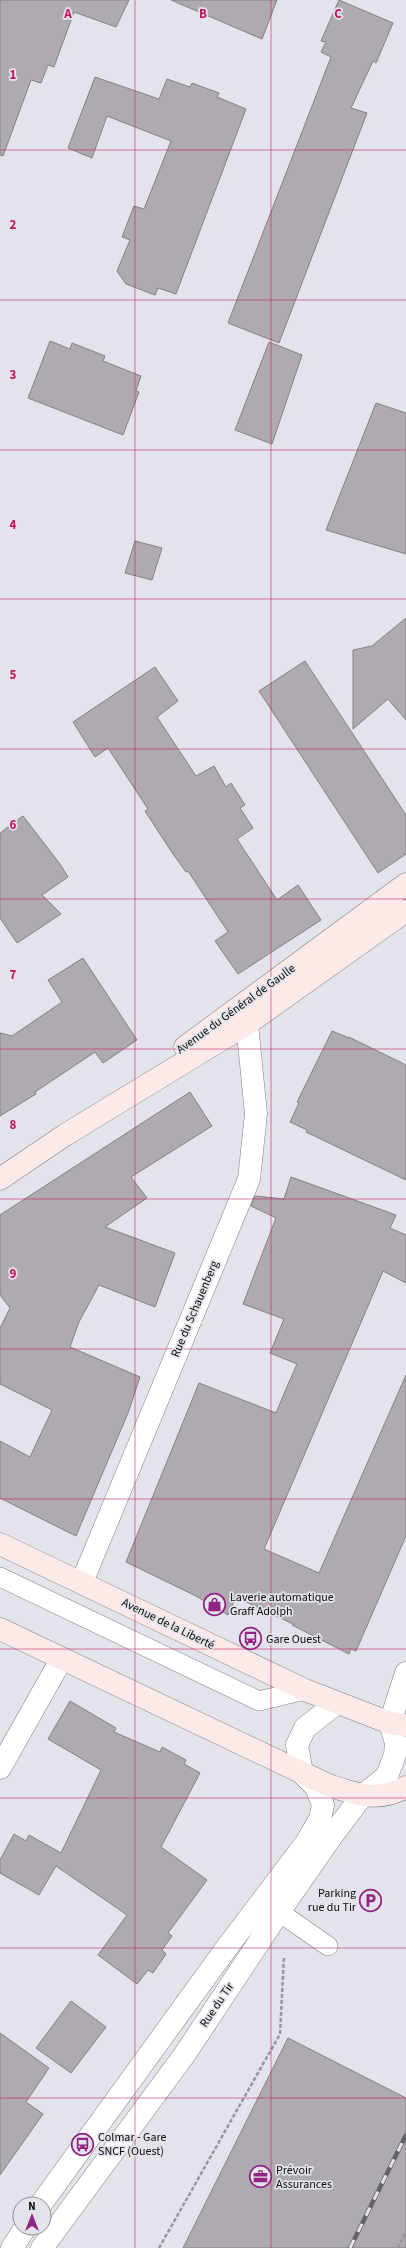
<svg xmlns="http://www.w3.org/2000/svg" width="406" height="2248" font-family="'Source Sans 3',sans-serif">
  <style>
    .building { fill: #afaaaf; stroke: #848084 }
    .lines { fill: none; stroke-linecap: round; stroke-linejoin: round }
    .lane-casing { stroke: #808186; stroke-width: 20 }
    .street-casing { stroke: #808186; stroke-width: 23 }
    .secondary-casing { stroke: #808186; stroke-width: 23 }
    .path { stroke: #96979c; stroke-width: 2.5; stroke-dasharray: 4 2; stroke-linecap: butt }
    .lane { stroke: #fff; stroke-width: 19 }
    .street { stroke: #fff; stroke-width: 22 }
    .secondary { stroke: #fceae8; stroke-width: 22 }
    .rail-casing { stroke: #646468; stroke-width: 4.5 }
    .rail { stroke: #e3e4eb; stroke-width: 3; stroke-dasharray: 9; stroke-linecap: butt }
    .grid { fill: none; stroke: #c2185b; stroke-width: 1; stroke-opacity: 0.55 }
    .labels { text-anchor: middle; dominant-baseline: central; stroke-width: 3.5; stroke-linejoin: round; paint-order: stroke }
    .street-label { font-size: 12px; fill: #0b0b0d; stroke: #e3e4eb }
    .poi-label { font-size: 12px; fill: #0b0b0d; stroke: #e3e4eb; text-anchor: start }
    .grid-label { font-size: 13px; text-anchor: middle; font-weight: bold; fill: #c2185b; stroke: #e3e4eb; stroke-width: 3.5; stroke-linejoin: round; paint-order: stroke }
  </style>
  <rect width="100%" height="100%" fill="#e3e4eb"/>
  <!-- building -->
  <path class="building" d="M0 0H129L116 27 74 12 54 67 48 65 41 83 31 80 3 156 0 155Z
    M171 0H277L262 39Z
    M339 0 393 23 376 63 373 61 351 108 367 113 279 343 228 323 331 57 321 52 326 42 321 41Z
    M95 77 159 99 167 79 190 87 192 83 219 93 217 97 246 109 176 294 158 288 155 295 126 284 117 271 130 240 122 237 134 206 144 209 171 141 107 116 92 158 68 148Z
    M50 341 70 349 72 343 105 356 103 361 141 376 136 391 139 392 123 435 28 398Z
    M269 342 302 355 272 444 235 430Z
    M376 403 406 413V554L326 530Z
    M135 541 162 548 152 580 125 573Z
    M406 618V720L388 699 353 729V650L372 646Z
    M305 661 406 815V854L378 873 259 691Z
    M155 667 178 701 157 717 196 776 214 766 226 787 231 783 245 805 240 808 253 828 237 839 277 900 298 885 321 920 238 974 215 941 228 932 188 871 186 872 171 851 145 811 148 809 108 748 95 757 73 722Z
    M23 816 60 864 68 877 42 895 61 914 17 943 0 918V833Z
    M83 958 137 1040 103 1063 95 1052 35 1092 36 1094 0 1116V1033L12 1036 62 1002 48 980Z
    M332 1031 349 1038V1037L406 1065V1180L306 1132 307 1130 290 1122 299 1103 297 1102Z
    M190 1092 212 1126 131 1177 147 1198 105 1227 175 1253 155 1307 99 1285 79 1322 70 1347 140 1377 128 1413 76 1536 0 1498V1441L30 1457 52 1410 0 1384V1328L10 1308 0 1295V1215Z
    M291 1177 396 1215 390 1228 406 1235V1283L383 1271 264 1549 319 1573 406 1375V1536L356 1651 351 1649 349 1654 292 1625 293 1624 236 1597 228 1615 196 1596 126 1562 199 1383 276 1413 286 1389 297 1364 270 1353 284 1319 243 1304 276 1218 251 1206 255 1196 284 1199Z
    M70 1701 116 1728 114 1732 160 1752 162 1747 186 1760 184 1764 200 1773 161 1847 207 1880 168 1933 172 1936 162 1950 166 1954 153 1973 148 1970 137 1984 98 1955 127 1915 56 1866 39 1895 0 1873V1860L14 1834 26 1841 29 1835 61 1853 101 1770 48 1739Z
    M71 2001 106 2027 71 2073 36 2048Z
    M0 2033 49 2068 26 2102 43 2114 0 2175Z
    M288 2038 406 2098V2248H183Z"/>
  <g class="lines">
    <defs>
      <path id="lane" d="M0 1577 259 1701 305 1690
        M279 1912 328 1946"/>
      <path id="street" d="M82 1582 249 1179 256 1114 247 1024
        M0 1768 61 1660
        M41 2204 225 1950 306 1843 320 1819 323 1805 316 1787 302 1773 297 1745 305 1728 337 1703
        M12 2248 25 2228
        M42 2248 185 2054 279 1912 334 1833 362 1796 387 1776 395 1755 396 1743 390 1723 406 1673"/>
      <path id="secondary" d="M185 1047 406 884
        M0 1179 65 1135 247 1024 406 911
        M0 1544 305 1690 390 1723 406 1725
        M0 1629 328 1785C356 1794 377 1803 406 1787"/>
    </defs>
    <!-- lane casing -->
    <use href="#lane" class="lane-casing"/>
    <!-- street casing -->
    <use href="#street" class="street-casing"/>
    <!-- secondary casing -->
    <use href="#secondary" class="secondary-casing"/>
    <!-- path -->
    <path class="path" d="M159 2248 280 2034 284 1956
      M398 2248 406 2232"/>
    <!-- lane -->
    <use href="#lane" class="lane"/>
    <!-- street -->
    <use href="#street" class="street"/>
    <!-- secondary -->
    <use href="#secondary" class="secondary"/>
    <defs>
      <path id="rail" d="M350 2248 406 2135"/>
    </defs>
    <!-- rail casing -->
    <use href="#rail" class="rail-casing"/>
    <!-- rail -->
    <use href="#rail" class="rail"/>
  </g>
  <!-- grid -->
  <path class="grid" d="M135 0V2248M271 0V2248M0 150H406M0 300H406M0 450H406M0 599H406M0 749H406M0 899H406M0 1049H406M0 1199H406M0 1349H406M0 1499H406M0 1649H406M0 1798H406M0 1948H406M0 2098H406"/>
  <!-- icons -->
  <defs>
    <symbol id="shop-ring" viewBox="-11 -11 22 22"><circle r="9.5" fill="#e3e4eb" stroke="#922485" stroke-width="1.5"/><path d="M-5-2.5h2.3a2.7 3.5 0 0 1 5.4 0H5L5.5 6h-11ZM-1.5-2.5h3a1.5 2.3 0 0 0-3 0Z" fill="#922485"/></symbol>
    <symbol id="bus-ring" viewBox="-11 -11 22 22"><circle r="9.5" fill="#e3e4eb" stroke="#922485" stroke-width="1.5"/><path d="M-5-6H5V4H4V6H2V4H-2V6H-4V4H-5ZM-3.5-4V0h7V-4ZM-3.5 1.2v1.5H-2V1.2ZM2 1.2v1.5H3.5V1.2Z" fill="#922485"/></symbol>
    <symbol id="parking-ring" viewBox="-11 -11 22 22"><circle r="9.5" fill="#e3e4eb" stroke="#922485" stroke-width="1.5"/><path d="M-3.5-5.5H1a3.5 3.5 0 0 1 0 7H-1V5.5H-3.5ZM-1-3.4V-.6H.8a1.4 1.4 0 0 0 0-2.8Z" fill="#922485"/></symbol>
    <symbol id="office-ring" viewBox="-11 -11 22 22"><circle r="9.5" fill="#e3e4eb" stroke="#922485" stroke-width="1.5"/><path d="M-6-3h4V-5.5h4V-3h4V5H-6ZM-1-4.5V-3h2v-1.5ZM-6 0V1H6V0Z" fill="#922485"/></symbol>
  </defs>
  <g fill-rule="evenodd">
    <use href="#shop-ring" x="202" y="1592" width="25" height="25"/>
    <use href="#bus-ring" x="238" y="1626" width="25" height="25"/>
    <use href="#parking-ring" x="358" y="1888" width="25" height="25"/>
    <use href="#bus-ring" x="70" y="2132" width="25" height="25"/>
    <use href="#office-ring" x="248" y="2164" width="25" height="25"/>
  </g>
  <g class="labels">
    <!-- street labels -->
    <g class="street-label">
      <text transform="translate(236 1009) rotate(-36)">Avenue du Général de Gaulle</text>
      <text transform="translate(195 1309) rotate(-67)">Rue du Schauenberg</text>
      <text transform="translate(168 1624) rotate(26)">Avenue de la Liberté</text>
      <text transform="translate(217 2005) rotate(-56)">Rue du Tir</text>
    </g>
    <!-- poi labels -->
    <g class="poi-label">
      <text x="230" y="1597">Laverie automatique<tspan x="230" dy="14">Graff Adolph</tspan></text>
      <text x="266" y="1639">Gare Ouest</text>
      <text x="356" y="1893" text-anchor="end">Parking<tspan x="356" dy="14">rue du Tir</tspan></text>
      <text x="98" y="2137">Colmar - Gare<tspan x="98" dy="14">SNCF (Ouest)</tspan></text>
      <text x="276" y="2170">Prévoir<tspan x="276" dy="14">Assurances</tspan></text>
    </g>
  </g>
  <g class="grid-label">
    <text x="68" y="18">A</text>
    <text x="203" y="18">B</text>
    <text x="338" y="18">C</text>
    <text x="13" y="79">1</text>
    <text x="13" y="229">2</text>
    <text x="13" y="379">3</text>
    <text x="13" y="529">4</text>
    <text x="13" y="679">5</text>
    <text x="13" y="829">6</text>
    <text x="13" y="979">7</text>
    <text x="13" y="1129">8</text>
    <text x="13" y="1278">9</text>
  </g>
  <!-- north arrow -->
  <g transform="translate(32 2216)"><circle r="19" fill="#e3e4eb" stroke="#8d8d92"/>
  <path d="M0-3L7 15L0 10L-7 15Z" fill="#922485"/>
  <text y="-6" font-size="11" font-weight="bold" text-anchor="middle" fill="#0b0b0d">N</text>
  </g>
</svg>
